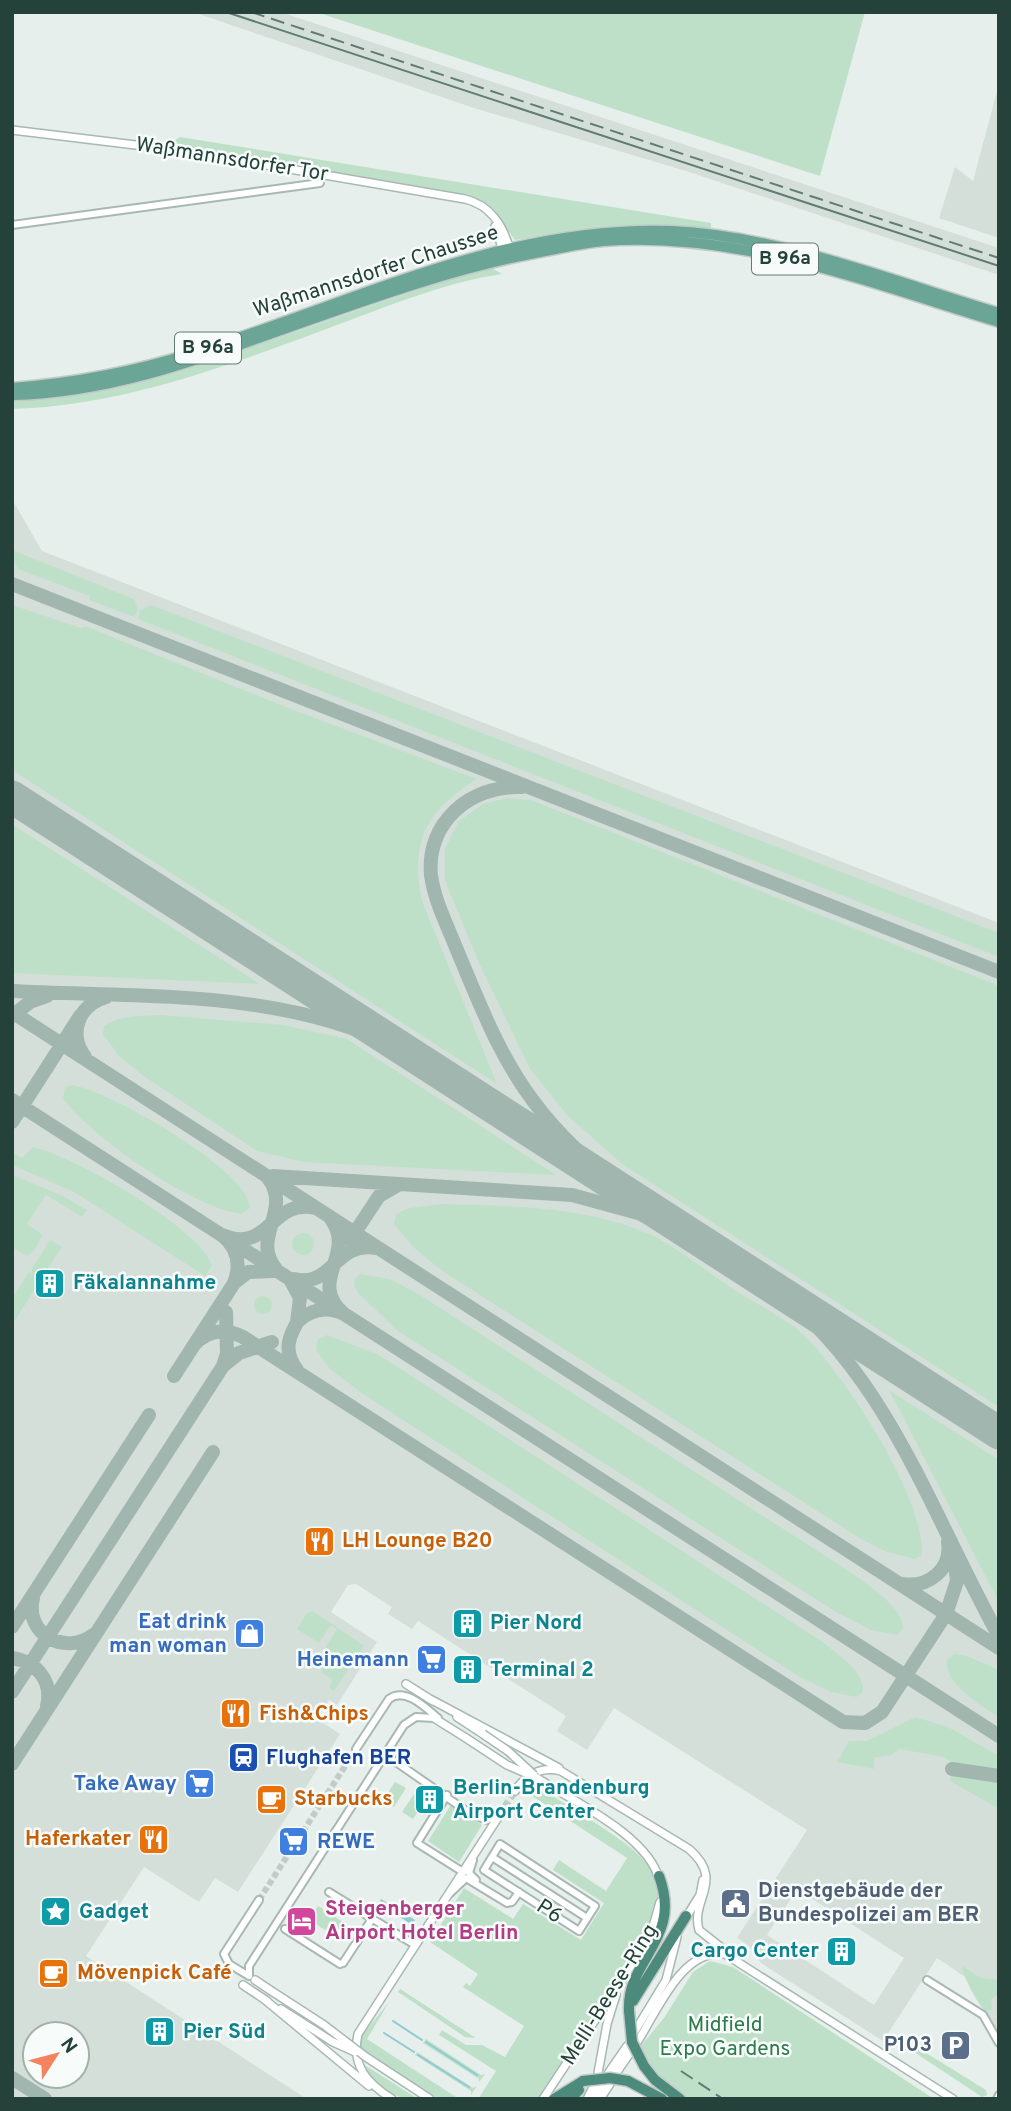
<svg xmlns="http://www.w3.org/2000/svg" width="1011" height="2111" font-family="Overpass,sans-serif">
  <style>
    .built { fill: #d4dfda; fill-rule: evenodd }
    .green { fill: #bfe0c8 }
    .water { fill: #8ec9d4 }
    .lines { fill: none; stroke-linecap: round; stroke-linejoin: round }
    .stream { stroke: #8ec9d4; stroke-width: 2 }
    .taxiway { stroke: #a2b6b0; stroke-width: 14 }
    .runway { stroke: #a2b6b0; stroke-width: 33 }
    .minor-tunnel { stroke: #bfccc8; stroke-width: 6; stroke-dasharray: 6 3; stroke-linecap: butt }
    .tertiary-tunnel { stroke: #bfccc8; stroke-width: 7; stroke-dasharray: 7 3.5; stroke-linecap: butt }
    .minor-casing { stroke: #a8b8b2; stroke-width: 10 }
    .tertiary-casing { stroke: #a8b8b2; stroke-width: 10 }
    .primary-casing { stroke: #c2cac8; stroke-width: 13 }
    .trunk-casing { stroke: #c2cac8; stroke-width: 13 }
    .minor { stroke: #fff; stroke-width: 6 }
    .tertiary { stroke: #fff; stroke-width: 7 }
    .primary { stroke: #6aa596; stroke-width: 10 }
    .trunk { stroke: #4c8a7c; stroke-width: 10 }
    .tram { stroke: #5f7d75; stroke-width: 2 }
    .rail { stroke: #5f7d75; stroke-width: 2; stroke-dasharray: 14 7; stroke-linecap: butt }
    .tertiary-bridge-casing { stroke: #a8b8b2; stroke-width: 10; stroke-linecap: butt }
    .trunk-bridge-casing { stroke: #c2cac8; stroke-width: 13; stroke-linecap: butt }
    .tertiary-bridge { stroke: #fff; stroke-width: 7 }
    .trunk-bridge { stroke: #4c8a7c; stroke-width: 10 }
    .labels { text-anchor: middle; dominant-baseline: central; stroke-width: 5; stroke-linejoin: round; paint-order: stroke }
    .shield { fill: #f7fbf9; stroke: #637a73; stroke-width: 2 }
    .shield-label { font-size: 19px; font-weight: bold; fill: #24423a }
    .street-label { font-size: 21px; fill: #24423a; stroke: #f7fbf9 }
    .culture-label { font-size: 21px; font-weight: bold; fill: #0d838f; stroke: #f7fbf9; text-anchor: start }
    .food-label { font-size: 21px; font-weight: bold; fill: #c56008; stroke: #f7fbf9; text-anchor: start }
    .shop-label { font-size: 21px; font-weight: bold; fill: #366cbe; stroke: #f7fbf9; text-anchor: end }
    .transit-label { font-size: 21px; font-weight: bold; fill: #164399; stroke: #f7fbf9; text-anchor: start }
    .service-label { font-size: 21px; font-weight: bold; fill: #4e5e75; stroke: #f7fbf9; text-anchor: start }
    .hotel-label { font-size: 21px; font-weight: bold; fill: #b23c85; stroke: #f7fbf9; text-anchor: start }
    .park-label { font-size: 21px; fill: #2d7a4b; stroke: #f7fbf9 }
  </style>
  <rect width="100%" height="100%" fill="#e6efeb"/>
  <!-- built -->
  <path class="built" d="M193 12H280L999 248V275L686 171 474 108Z
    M999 84V238L939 218 955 167 973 181Z
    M12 499 42 551 999 923V2039L968 1979 937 1958 883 2041 761 1963 749 1946 737 1938 807 1830 614 1708 587 1750 557 1731 566 1716 418 1621 412 1629 388 1614 392 1607 356 1584 348 1585 331 1612 377 1642 337 1705 329 1700 317 1719 340 1734 238 1892 215 1878 199 1902 144 1867 86 1956 307 2099H12ZM797 1889 904 1958 874 2005 767 1935ZM35 2034H77V2076H35Z"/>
  <!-- green -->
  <path class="green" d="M316 12H865L820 176Z
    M180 137 711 223V230L636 225 579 230 515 240 493 210 475 197 167 145Z
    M492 268 502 274C448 282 396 303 345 322 237 362 128 406 12 409V400C182 388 330 311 492 268Z
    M12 550 134 599 138 609 134 617 89 600 90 596 18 569 12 558Z
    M12 605 81 628 85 626 291 709 477 779C426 811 410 840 422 901L497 1084 12 770Z
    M151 605 999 933V957L138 619 140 610Z
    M506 798 531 800 999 986V1407L622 1164 567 1115 530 1069 480 965 445 881V849L459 821 483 804Z
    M12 824 260 984 12 973Z
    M161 1015 284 1025 347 1039 556 1175 303 1162 257 1151 142 1075 119 1056 103 1034 104 1026C120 1015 142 1016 161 1015Z
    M71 1085C105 1088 252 1172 250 1208L242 1214C195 1209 90 1137 63 1098L65 1088Z
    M33 1147C74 1156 197 1226 212 1265L205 1276 74 1192 12 1165V1152L22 1158Z
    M12 1175 63 1196 87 1210 82 1217 46 1195 27 1224 43 1235 34 1251 27 1256 12 1247Z
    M443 1204C509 1206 584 1206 647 1233 678 1247 707 1272 736 1291 757 1304 784 1317 803 1334 844 1374 925 1497 922 1555L915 1559 887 1552 861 1539 441 1270 413 1247 394 1224 396 1214 409 1208Z
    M292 1244a11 11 0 1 1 22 0a11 11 0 1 1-22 0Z
    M50 1240 62 1247 12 1325V1298L29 1272 32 1273V1268Z
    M360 1274 390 1279 420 1295 844 1568C860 1579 906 1608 903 1629L897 1635 871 1630 836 1612 398 1331 359 1294 354 1286 355 1279Z
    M254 1305a9 9 0 1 1 18 0a9 9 0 1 1-18 0Z
    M327 1335 379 1355 824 1643C838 1655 865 1671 863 1692L857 1697 831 1692 798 1676 363 1394 330 1369 316 1350 317 1340Z
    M889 1390 999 1460V1602Z
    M313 1611 364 1646 334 1691 329 1688 333 1680 321 1672 331 1655 324 1650 337 1629 331 1625 319 1643 297 1629 307 1613Z
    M954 1654 967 1656 999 1670V1717C982 1707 943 1683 947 1660Z
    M915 1717 948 1727 999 1756V1769L953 1763 944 1757 899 1749 891 1755 874 1758V1769L837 1762 849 1741H867Z
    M951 1775 999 1782V1809L950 1781Z
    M395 1782 406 1788 394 1807 383 1800Z
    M532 1783C554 1797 575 1810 597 1824 638 1851 672 1872 653 1927L541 2099H478L496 2071 439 2035 442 2030 466 2045H482L505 2057 524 2026 463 1987 466 1983 470 1986 478 1974 430 1942 464 1888 513 1919 523 1904 581 1940 604 1903 553 1870 559 1860 606 1891 627 1858 526 1792Z
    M414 1794 425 1801 413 1819 402 1812Z
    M451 1805 482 1825 459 1862 428 1841Z
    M318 1906 343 1922 334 1936 310 1920Z
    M710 1961 733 1967 934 2099H689C667 2085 650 2072 640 2047L664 2018 693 1972Z
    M962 1966 981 1978 999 1980V1994L991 1999 992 2009 986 2012C979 2007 961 1973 962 1966Z
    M400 1989 476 2038 465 2037 398 1992Z
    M389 2002 367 2039 459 2099H439L359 2048 363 2034Z
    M426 2039 481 2075 485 2074 479 2082V2079L423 2043Z
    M910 2043 986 2090 987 2095 982 2097 905 2046Z
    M417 2052 473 2088 477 2086 471 2095V2091L415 2055Z
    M360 2062 418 2099C391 2099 373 2086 360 2062Z"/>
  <!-- water -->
  <path class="water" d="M381 1899 415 1920 412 1925 379 1903Z"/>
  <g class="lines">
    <!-- stream -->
    <path class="stream" d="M393 2021 422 2040
      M384 2033 414 2052
      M426 2042 477 2075
      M418 2055 469 2087"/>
    <!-- taxiway -->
    <path class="taxiway" d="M12 584 999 972
      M521 787C471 785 426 822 431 875 434 900 448 927 457 950 479 1002 499 1056 534 1102 559 1136 591 1164 624 1191
      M12 991C148 998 288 988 412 1054
      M12 1012 999 1648
      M12 1016 30 1002 47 996
      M85 1057C68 1034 78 1005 106 997
      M12 1100 999 1736
      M12 1122 80 1016
      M273 1176 572 1195 638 1213 709 1246
      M268 1178C293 1210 250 1238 276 1269
      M350 1240 379 1196 398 1185
      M294 1279C332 1289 335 1240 377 1248
      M291 1281 300 1298 297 1322
      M234 1283C241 1265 238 1248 222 1235 269 1255 271 1198 315 1208
      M234 1283 248 1272 274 1271
      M769 1285C886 1369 931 1514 999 1636
      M226 1312 227 1353 223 1366 239 1353 272 1342
      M297 1322C311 1309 327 1306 344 1314 306 1281 357 1255 331 1219
      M194 1345C207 1330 225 1328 243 1337L843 1722 865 1723 882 1712 946 1614 957 1581 953 1547
      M297 1370C282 1350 289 1335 301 1316
      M174 1376 238 1277
      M980 1420 999 1429
      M902 1584C928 1588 952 1570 948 1542
      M33 1598C24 1634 65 1656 93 1635
      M12 1627 149 1415
      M12 1658C37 1662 53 1681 47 1706
      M12 1692 223 1366
      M12 1764 213 1452
      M952 1769 999 1776
      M12 2078 45 2099"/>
    <!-- runway -->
    <path class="runway" d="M12 797 999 1433"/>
    <!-- minor-tunnel -->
    <path class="minor-tunnel" d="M259 1900 356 1749"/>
    <!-- tertiary-tunnel -->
    <path class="tertiary-tunnel" d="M499 1816 515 1791"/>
    <defs>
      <path id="minor" d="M12 225 320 183
        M356 1749 389 1699C405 1687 425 1707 438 1718
        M393 1760 468 1812 486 1820 498 1817
        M447 1795 417 1843 463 1872
        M500 1844 595 1906 579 1931 484 1870Z
        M492 1857 587 1918
        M473 1860 469 1873 476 1880
        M329 1892 415 1945
        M449 1894 466 1878 507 1903 512 1902 519 1892
        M285 1929 340 1964
        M343 1963 372 1919
        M249 1976V1966L404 1725 416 1717 434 1718
        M249 1976 229 1964 224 1954 259 1900
        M927 1980 983 2015 999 2043
        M997 2099 999 2095"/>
      <path id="tertiary" d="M12 130 185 151 465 199C490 205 504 226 510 251
        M495 226 504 254
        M406 1684 433 1701
        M430 1699 559 1768
        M457 1717 483 1734
        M434 1718 466 1738
        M537 1778C573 1801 650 1837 659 1880
        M515 1791C526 1774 542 1766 561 1771L689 1849C726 1881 690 1899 699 1930L728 1953
        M685 1919 700 1895 703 1880
        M255 1980 270 1990
        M243 1985 267 2001
        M264 1999 369 2086
        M281 2009 333 2042
        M635 2031 666 1980 677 1937
        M638 2041C657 2011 683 1947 725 1954L953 2099
        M366 2057 430 2099
        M609 2072 627 2046
        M617 2072 630 2053
        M598 2073 607 2024 616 1995
        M392 2099C367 2083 351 2066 358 2034L499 1816
        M543 2099 650 1937 660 1902
        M587 2099 593 2087
        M593 2099 601 2085
        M600 2099 610 2084"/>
      <path id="primary" d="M12 388C74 383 134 372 193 353 351 304 502 225 672 231 781 236 895 282 999 313
        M12 395C105 393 192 362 278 331 363 301 447 270 535 253 558 249 581 243 603 241 740 231 870 283 999 322"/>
      <path id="trunk" d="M633 2001 686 1916
        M629 2011C626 1959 683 1940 659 1876
        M644 2066 655 2080 680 2099
        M628 2081 662 2099
        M554 2099 583 2081
        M570 2099 579 2090"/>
    </defs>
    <!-- minor casing -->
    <use href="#minor" class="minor-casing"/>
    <!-- tertiary casing -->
    <use href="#tertiary" class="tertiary-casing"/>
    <!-- primary casing -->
    <use href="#primary" class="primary-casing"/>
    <!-- trunk casing -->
    <use href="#trunk" class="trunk-casing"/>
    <!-- minor -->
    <use href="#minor" class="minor"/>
    <!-- tertiary -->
    <use href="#tertiary" class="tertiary"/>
    <!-- primary -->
    <use href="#primary" class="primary"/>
    <!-- trunk -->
    <use href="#trunk" class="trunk"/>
    <!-- tram -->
    <path class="tram" d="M226 12 999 266"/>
    <!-- rail -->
    <path class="rail" d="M251 12 999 258
      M681 2071 723 2099"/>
    <defs>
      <path id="tertiary-bridge" d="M483 1734 508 1751 534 1775
        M466 1738 507 1765 537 1778
        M270 1990 324 2025 366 2057
        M333 2042 355 2052"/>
      <path id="trunk-bridge" d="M629 2011 632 2042 644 2066
        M583 2081 610 2078 628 2081"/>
    </defs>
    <!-- tertiary-bridge casing -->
    <use href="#tertiary-bridge" class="tertiary-bridge-casing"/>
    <!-- trunk-bridge casing -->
    <use href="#trunk-bridge" class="trunk-bridge-casing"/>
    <!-- tertiary-bridge -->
    <use href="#tertiary-bridge" class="tertiary-bridge"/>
    <!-- trunk-bridge -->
    <use href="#trunk-bridge" class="trunk-bridge"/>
  </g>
  <!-- icons -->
  <defs>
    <symbol id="building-square" viewBox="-11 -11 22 22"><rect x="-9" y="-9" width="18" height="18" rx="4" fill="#0f9aa8" stroke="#f7fbf9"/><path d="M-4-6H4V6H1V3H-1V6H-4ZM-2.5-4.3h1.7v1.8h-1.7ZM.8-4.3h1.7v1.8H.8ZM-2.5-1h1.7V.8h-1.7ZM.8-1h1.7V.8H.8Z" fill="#fff"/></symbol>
    <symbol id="restaurant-square" viewBox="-11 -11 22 22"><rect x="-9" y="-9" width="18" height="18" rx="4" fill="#e8710a" stroke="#f7fbf9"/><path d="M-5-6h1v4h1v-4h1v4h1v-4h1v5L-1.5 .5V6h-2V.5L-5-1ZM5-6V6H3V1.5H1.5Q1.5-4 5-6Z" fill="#fff"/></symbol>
    <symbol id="shop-square" viewBox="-11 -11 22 22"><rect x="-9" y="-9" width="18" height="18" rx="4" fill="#3f7fe0" stroke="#f7fbf9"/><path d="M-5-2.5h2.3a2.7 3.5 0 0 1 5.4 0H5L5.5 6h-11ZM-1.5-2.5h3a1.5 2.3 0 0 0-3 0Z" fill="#fff"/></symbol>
    <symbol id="supermarket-square" viewBox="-11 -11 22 22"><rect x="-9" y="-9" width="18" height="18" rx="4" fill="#3f7fe0" stroke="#f7fbf9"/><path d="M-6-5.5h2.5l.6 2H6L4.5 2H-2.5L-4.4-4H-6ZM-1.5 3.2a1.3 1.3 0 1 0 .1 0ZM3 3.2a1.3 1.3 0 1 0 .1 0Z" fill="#fff"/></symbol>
    <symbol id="station-square" viewBox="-11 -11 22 22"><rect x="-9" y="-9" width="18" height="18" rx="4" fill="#1a4fb4" stroke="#f7fbf9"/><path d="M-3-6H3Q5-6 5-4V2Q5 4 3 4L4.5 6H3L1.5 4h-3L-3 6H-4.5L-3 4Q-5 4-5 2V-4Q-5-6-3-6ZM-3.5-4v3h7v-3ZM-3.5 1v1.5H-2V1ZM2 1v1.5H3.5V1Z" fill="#fff"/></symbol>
    <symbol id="cafe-square" viewBox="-11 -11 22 22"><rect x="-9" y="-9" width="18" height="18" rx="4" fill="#e8710a" stroke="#f7fbf9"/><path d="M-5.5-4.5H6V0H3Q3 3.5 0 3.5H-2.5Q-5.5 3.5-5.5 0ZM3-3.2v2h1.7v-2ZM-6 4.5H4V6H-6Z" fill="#fff"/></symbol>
    <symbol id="civic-square" viewBox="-11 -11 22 22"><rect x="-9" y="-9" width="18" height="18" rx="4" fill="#5c6f8a" stroke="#f7fbf9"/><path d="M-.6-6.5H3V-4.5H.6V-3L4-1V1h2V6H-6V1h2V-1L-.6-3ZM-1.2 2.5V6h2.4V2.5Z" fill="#fff"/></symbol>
    <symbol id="sight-square" viewBox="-11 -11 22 22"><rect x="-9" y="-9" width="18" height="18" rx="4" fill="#0f9aa8" stroke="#f7fbf9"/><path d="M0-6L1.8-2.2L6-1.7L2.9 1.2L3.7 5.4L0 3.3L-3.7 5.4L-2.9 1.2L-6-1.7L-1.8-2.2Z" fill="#fff"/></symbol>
    <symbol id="hotel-square" viewBox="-11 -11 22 22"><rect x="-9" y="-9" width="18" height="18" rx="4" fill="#d1479c" stroke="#f7fbf9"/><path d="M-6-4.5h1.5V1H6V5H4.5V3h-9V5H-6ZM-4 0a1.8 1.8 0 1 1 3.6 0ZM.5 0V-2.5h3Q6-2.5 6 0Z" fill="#fff"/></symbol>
    <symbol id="parking-square" viewBox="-11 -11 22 22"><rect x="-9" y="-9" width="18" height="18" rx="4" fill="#5c6f8a" stroke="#f7fbf9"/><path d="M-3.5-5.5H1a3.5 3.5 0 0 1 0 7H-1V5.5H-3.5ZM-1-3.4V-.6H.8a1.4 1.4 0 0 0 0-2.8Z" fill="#fff"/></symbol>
  </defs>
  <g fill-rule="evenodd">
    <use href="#building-square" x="32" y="1266" width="35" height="35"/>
    <use href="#restaurant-square" x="302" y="1524" width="35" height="35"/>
    <use href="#building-square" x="450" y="1606" width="35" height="35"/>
    <use href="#shop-square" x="232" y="1616" width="35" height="35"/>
    <use href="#supermarket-square" x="414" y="1642" width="35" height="35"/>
    <use href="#building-square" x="450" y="1652" width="35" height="35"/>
    <use href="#restaurant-square" x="218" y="1696" width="35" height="35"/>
    <use href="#station-square" x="226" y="1740" width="35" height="35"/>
    <use href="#supermarket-square" x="182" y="1766" width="35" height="35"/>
    <use href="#cafe-square" x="254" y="1782" width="35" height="35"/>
    <use href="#building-square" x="412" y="1782" width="35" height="35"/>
    <use href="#restaurant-square" x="136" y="1822" width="35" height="35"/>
    <use href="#supermarket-square" x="276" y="1824" width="35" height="35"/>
    <use href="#civic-square" x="718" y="1886" width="35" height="35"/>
    <use href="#sight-square" x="38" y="1894" width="35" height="35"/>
    <use href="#hotel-square" x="284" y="1904" width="35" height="35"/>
    <use href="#building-square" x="824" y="1934" width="35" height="35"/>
    <use href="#cafe-square" x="36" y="1956" width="35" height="35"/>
    <use href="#building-square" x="142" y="2014" width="35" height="35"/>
    <use href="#parking-square" x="938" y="2028" width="35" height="35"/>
  </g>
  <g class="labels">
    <!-- shield labels -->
    <g class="shield">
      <rect x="752" y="243.5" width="66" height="31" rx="5"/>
      <rect x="175" y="332.5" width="66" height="31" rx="5"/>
    </g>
    <g class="shield-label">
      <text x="785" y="259">B 96a</text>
      <text x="208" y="348">B 96a</text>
    </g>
    <!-- street labels -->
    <g class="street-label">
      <text transform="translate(232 160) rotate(9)">Waßmannsdorfer Tor</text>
      <text transform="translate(376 272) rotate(-18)">Waßmannsdorfer Chaussee</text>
      <text transform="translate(549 1912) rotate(33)">P6</text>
      <text transform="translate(610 1995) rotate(-58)">Melli-Beese-Ring</text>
    </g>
    <!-- culture labels -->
    <g class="culture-label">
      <text x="73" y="1283">Fäkalannahme</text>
      <text x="490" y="1623">Pier Nord</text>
      <text x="490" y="1670">Terminal 2</text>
      <text x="453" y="1788">Berlin-Brandenburg<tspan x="453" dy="24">Airport Center</tspan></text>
      <text x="79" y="1912">Gadget</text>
      <text x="819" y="1951" text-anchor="end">Cargo Center</text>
      <text x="183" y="2032">Pier Süd</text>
    </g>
    <!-- food labels -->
    <g class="food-label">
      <text x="342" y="1541">LH Lounge B20</text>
      <text x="259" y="1714">Fish&amp;Chips</text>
      <text x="294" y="1799">Starbucks</text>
      <text x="131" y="1839" text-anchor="end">Haferkater</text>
      <text x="77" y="1973">Mövenpick Café</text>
    </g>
    <!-- shop labels -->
    <g class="shop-label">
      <text x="227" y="1622">Eat drink<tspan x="227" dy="24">man woman</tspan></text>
      <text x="409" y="1660">Heinemann</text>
      <text x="177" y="1784">Take Away</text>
      <text x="317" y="1842" text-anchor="start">REWE</text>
    </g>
    <!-- transit labels -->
    <g class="transit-label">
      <text x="266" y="1758">Flughafen BER</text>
    </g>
    <!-- service labels -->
    <g class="service-label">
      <text x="758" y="1891">Dienstgebäude der<tspan x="758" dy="24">Bundespolizei am BER</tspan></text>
      <text x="932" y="2045" text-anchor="end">P103</text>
    </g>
    <!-- hotel labels -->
    <g class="hotel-label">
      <text x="325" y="1909">Steigenberger<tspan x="325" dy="24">Airport Hotel Berlin</tspan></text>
    </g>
    <!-- park labels -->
    <g class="park-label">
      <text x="725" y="2025">Midfield<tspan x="725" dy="24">Expo Gardens</tspan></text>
    </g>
  </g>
  <!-- border -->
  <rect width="1011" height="2111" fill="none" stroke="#24423a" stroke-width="28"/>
  <!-- north arrow -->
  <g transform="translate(56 2055) rotate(54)"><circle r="33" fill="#f7fbf9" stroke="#a3b1ad" stroke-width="2"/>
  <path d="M0-5L12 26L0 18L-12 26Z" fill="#f4845f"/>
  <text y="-10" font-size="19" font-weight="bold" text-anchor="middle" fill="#24423a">N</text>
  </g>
</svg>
